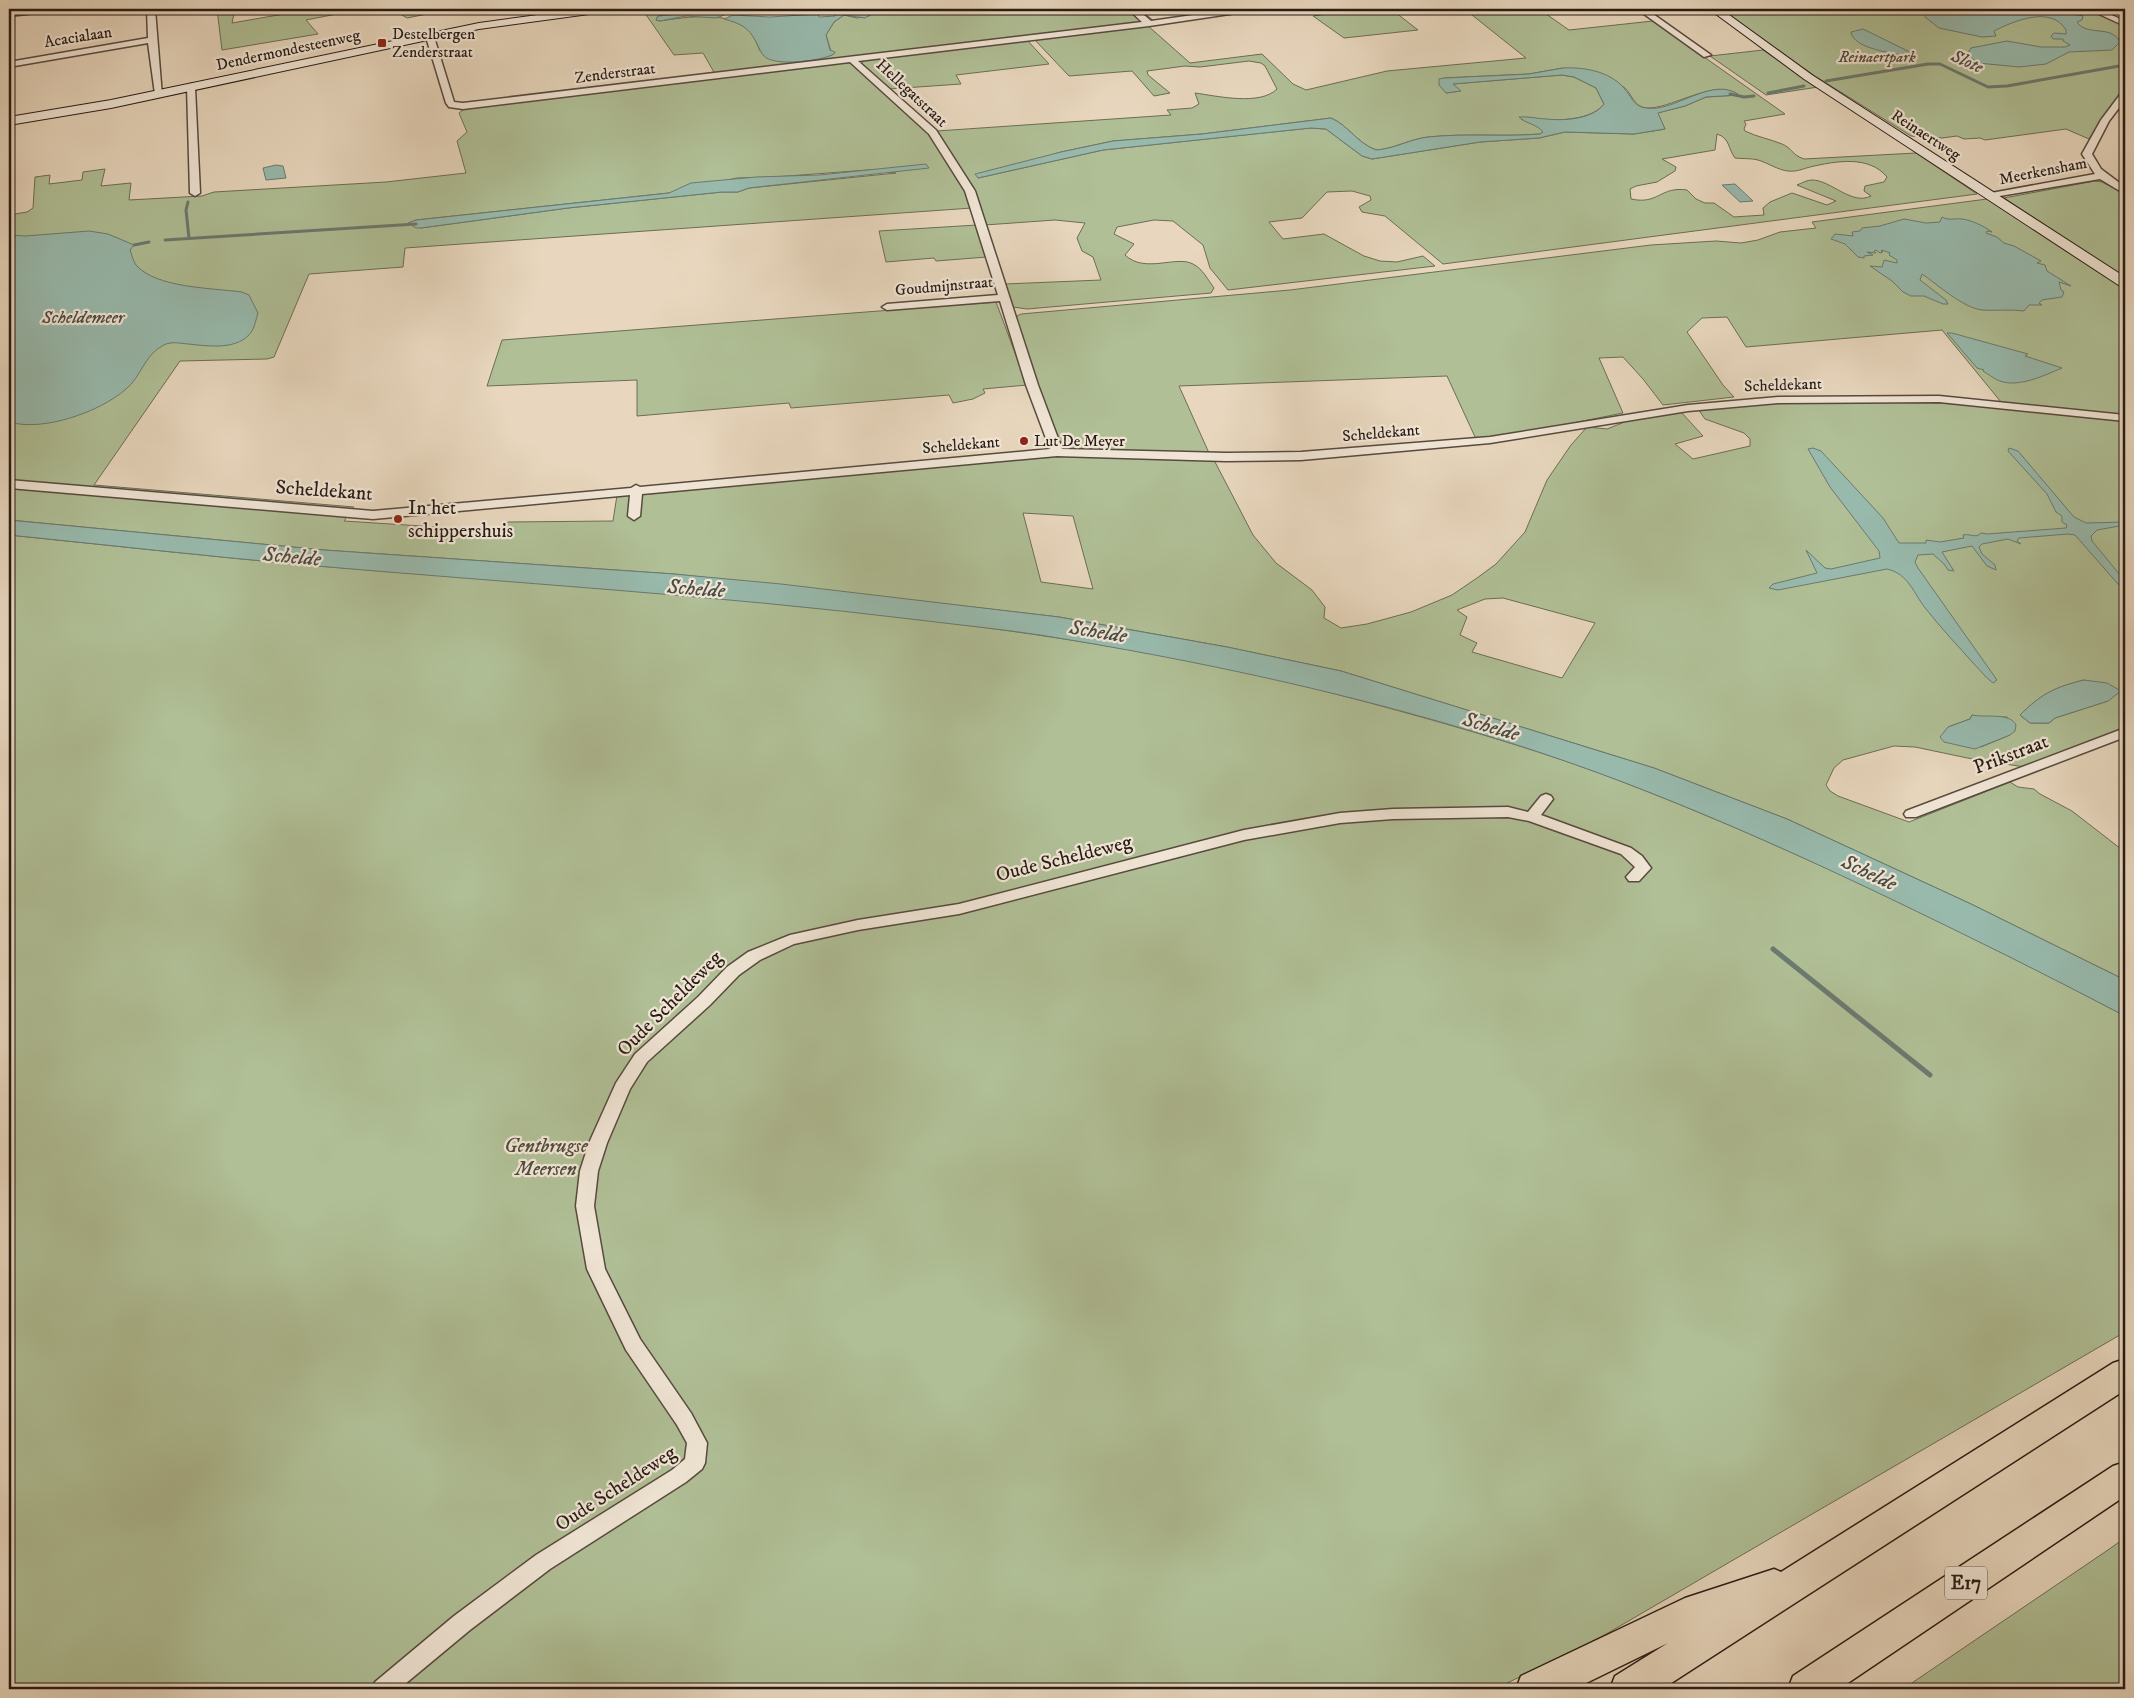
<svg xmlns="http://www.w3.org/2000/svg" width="2134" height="1698" font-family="'IM FELL DW Pica',serif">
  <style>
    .green { fill: #b0bf96; stroke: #6c6d56; fill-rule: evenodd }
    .water { fill: #98baad; stroke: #6b7a70 }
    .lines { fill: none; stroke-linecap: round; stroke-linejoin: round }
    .stream-far1 { stroke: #6b7a70; stroke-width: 3 }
    .stream { stroke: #6b7a70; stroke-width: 5 }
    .minor-casing { stroke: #584a3f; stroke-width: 3 }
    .secondary-casing { stroke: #281b15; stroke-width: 2 }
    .motorway-casing { stroke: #281b15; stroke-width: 3 }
    .minor { fill: #f0e5d5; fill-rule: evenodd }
    .secondary { fill: #f0e5d5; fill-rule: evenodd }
    .motorway { fill: #e8d7be; fill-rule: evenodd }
    .poi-dot { fill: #8f2418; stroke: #f0e5d5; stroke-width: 2 }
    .labels { text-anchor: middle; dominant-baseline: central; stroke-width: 4.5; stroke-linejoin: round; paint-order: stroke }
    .far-poi-label { font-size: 16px; fill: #281b15; stroke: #f0e5d5; text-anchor: start }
    .far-street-label { font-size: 16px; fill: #281b15; stroke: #f0e5d5 }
    .far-park-label { font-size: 16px; font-style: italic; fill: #514c3c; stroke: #f0e5d5 }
    .far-water-label { font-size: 18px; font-style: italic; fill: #4a4b43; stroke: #f0e5d5 }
    .shield { fill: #f0e5d5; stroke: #64584f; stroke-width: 1 }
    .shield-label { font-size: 19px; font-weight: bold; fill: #281b15 }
    .street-label { font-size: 20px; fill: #281b15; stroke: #f0e5d5 }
    .poi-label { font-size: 20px; fill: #281b15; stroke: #f0e5d5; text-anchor: start }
    .park-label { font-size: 20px; font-style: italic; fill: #514c3c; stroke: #f0e5d5 }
    .water-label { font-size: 21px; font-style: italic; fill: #4a4b43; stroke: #f0e5d5 }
  </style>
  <rect width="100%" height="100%" fill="#e8d7be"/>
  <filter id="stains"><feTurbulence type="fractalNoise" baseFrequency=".004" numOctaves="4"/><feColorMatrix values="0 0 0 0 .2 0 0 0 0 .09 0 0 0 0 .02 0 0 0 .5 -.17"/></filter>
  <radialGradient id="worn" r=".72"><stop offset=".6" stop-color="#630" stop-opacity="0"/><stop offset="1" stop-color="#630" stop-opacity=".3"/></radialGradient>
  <!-- green -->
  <path class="green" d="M217 9H235L232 23 313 9H363L306 20 318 34 222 50Z
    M392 9H452L407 18Z
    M642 9H703L691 13 658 16 656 20 660 21C686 17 730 10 750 31 755 36 757 45 760 51L802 61 832 55 826 35 834 22 844 15 857 18 869 16 875 12 913 9H1139L1154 21 715 74 703 53 674 55Z
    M1360 9H1391L1418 30 1344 38 1313 16Z
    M1488 9H1539L1569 30 1653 21 1785 114 1744 121 1746 124 1744 129 1745 131C1757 137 1770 139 1782 144 1792 148 1792 155 1804 159L1916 153 1977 194 1443 264 1385 216 1362 212 1359 207 1371 200 1370 196 1352 191 1327 192 1302 218 1269 222 1283 239 1324 234 1364 256 1380 261 1397 262 1423 256 1435 266 1228 290 1210 268 1203 245 1173 221 1154 220 1117 227 1114 234 1134 244 1125 255C1145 274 1176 255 1193 264 1203 269 1208 280 1214 288L1211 293 1027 309 1013 307 1005 284 1101 280 1093 257 1082 251 1077 238 1085 223 1055 220 985 225 974 188 937 131 1171 115 1167 110 1192 108 1199 104 1195 93C1217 96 1260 106 1277 89L1265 66 1261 63 1249 61 1200 67 1185 66 1147 71 1148 75 1170 93 1154 96 1132 71 1069 76 1034 39 1147 25 1190 63 1262 54 1293 84 1306 90 1387 71 1526 58 1467 11ZM1563 68C1582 74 1604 77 1622 86 1633 92 1632 109 1650 108 1675 107 1716 78 1739 95L1706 97 1685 106 1657 113 1665 129 1634 134 1565 132 1539 138 1480 142 1372 159 1362 156 1326 129 1310 128 1103 150 978 178 1061 152 1113 141 1202 134 1331 118C1348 125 1357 143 1376 150 1394 149 1410 139 1428 137 1466 133 1503 137 1540 134L1543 132 1539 127 1521 119C1544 120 1589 124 1604 104L1596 88 1574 77 1562 75 1452 84 1460 91 1446 93 1444 78 1529 74ZM1717 134C1730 138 1728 149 1735 158 1742 159 1751 158 1758 160 1768 163 1778 170 1788 171 1797 172 1802 169 1810 167 1836 161 1869 155 1887 177L1884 182 1865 186 1864 191 1871 196C1852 206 1831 180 1812 180 1807 180 1802 183 1797 185L1836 201 1827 205 1792 193 1770 202 1763 208 1764 215 1734 217 1714 203H1705L1696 199 1687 190C1660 186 1659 205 1631 199L1630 189 1636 186 1657 182 1675 171 1676 167 1662 159 1715 150Z
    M1720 9H2088L2125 25V91L2102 118 2089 139 2066 129 1985 140 1980 138 1964 139 1957 136 1942 138 1911 136 1815 76Z
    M1027 40 1049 64 956 75 961 84 889 89 861 64 865 60Z
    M1763 50 1818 87 1766 95 1710 56Z
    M851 62 928 133 965 190 972 208 405 248 403 267 309 274 274 357 267 359 180 361 94 485 354 507 344 521 484 530 500 528 508 522 613 521 617 495 1068 455 1214 460 1253 535 1276 563 1312 590 1325 607 1324 618 1341 628 1367 624 1411 612 1452 595 1477 578 1496 564 1525 532 1547 480 1571 445 1587 427 1607 429 1627 421 1681 412 1703 436 1675 444 1693 459 1750 446V439L1744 433 1705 419 1698 409C1772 403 1847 399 1921 402 1990 405 2057 416 2125 421V736L2039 769 1977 760 1915 747 1894 746 1843 760 1834 768 1826 785 1830 791 1838 796 1909 822 2010 782 2018 787 2034 789 2040 794 2072 811 2125 852V980L1971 904 1787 819 1654 768 1341 671 1227 647 1059 617 876 596 674 574 324 550 9 520V215L27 212 33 208 35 177 50 175 49 184 82 180 83 172 105 169 101 186 131 183 129 200 202 196 214 192 386 182 466 173 457 141 467 132 459 113 464 109ZM868 170 896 173 749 188 738 192H722L568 208 421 228 409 223 416 220 669 193 737 178 774 177ZM1023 513 1073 516 1093 589 1041 582ZM1503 598 1595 623 1562 678 1472 652 1477 643 1460 635 1467 617 1457 610 1485 599ZM2084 680 2108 701 2055 718 2049 723H2030L2020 715C2041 694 2056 687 2084 680ZM1972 715 1980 717H2007L2010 735 1981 747 1948 727 1970 719Z
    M2095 181 2102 182 2125 194V278L2004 198Z
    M1987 199 2125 289V378L2121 385 2125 387V415L2001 402 1942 330 1746 347 1727 317 1702 318 1687 332 1723 385 1734 397 1663 405 1643 379 1623 357 1599 358 1623 413 1548 428 1476 439 1447 376 1179 386 1209 453 1065 450 1060 447 1053 434 1016 318 1017 316 1021 314 1290 290 1651 245 1716 241 1741 243 1758 240 1780 232 1816 228 1812 222Z
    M977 225 987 257 936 261 934 258 886 262 879 231Z
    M996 302 1027 385 983 389 985 393 973 399 953 403 949 395 791 408 789 403 637 416V380L487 386 502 340Z
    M9 535C107 545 206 556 305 565 400 573 495 579 590 587 850 609 1111 633 1363 701 1455 726 1548 752 1636 787 1804 853 1966 932 2125 1016V1332L1601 1637 1495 1689H9Z
    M2125 1538V1689H1903L2105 1552Z"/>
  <!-- water -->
  <path class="water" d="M703 9H725L730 13 716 18 686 16 660 21 656 20 658 16 691 13Z
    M878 9H913L875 12 865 18 844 15 834 22 826 35 830 50 835 52 834 54C822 61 774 67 764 56 760 52 759 47 756 42 749 27 739 23 724 19L733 15 770 17 818 14 819 17 835 16V14Z
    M1925 9H2048L2083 16 2082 20 2077 22C2087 37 2111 24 2120 42L2112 50 2069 52 2046 64 2019 67 1978 63 1967 55 1971 48 2007 41 2041 47H2065L2070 45 2063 41V39H2053L2051 36 2054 33 2066 34V30C2051 5 2014 21 1994 31L1996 36 1982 37 1939 28 1925 17Z
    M1863 29 1916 55 1911 57C1896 53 1854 50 1851 32Z
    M1563 68C1584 67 1609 71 1624 88 1631 96 1634 107 1646 108 1674 113 1713 75 1739 95L1706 97 1685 106 1658 113 1665 129 1634 134 1565 132 1539 138 1480 142 1372 159 1362 156 1326 129 1311 128 1103 150 978 178 975 174 1061 152 1113 141 1202 134 1331 118C1348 125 1357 143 1376 150 1394 149 1410 139 1428 137 1466 133 1503 137 1540 134L1543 132C1537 124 1526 124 1519 117 1530 116 1537 119 1547 119 1565 121 1593 119 1604 104L1596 88 1574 77 1562 75 1453 84 1461 91 1446 93 1439 85V79L1444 78 1529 74Z
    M926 164 929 168 749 188 738 192H722L568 208 421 228H416L408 223 416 220 669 193 691 183 756 177 819 175Z
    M276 165 283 166 286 178 266 180 263 168Z
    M1735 184 1753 201 1740 202 1722 185Z
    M1942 217C1949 221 1955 218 1962 219 1971 220 1984 226 1992 232L1987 231 1986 233 1997 237 2004 243 2014 246 2041 261 2037 263 2045 265 2047 271 2071 286 2059 282 2061 290 2064 292 2062 297 2042 300 2039 303 2042 305H2029L2024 311C2010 309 1995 311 1982 310 1963 308 1937 284 1922 274L1920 280 1946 300 1948 304H1943L1924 296H1911L1903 292 1892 281 1870 266 1882 267 1884 260 1897 263V260L1889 255 1890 253 1882 250 1881 251 1883 252 1880 253 1876 250 1874 251 1876 253 1867 252 1873 255 1864 256V258L1858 257 1845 244 1831 239 1835 234 1853 236 1852 232 1860 231 1862 228 1880 226 1904 219 1926 223 1940 222Z
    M89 231 108 234 134 245 130 250C132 255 133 261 136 265 156 288 212 288 242 292L249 295 258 313C256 319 255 326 252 331 239 351 208 346 188 344 178 343 170 341 162 346 144 356 141 377 126 389 100 412 43 432 9 422V235L25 236Z
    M1947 333H1952L2028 354 2025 356 2062 368C2045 375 2019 388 2000 381 1996 380 1988 374 1983 371L1984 370 1977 368Z
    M1813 448 1821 451 1883 518 1899 543H1926V540L1940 542 1964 538 1963 535C1969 533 1976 539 1981 533L1987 534 2066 528 2067 525 2062 522V516L2056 512 2047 494 2008 451 2009 448 2018 451 2074 517 2086 523 2125 522V525L2097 530 2091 536 2092 541 2125 581V592L2075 535 2068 534 2019 538 2017 541 2021 544 2008 539 1982 544 1979 547 1982 554 1995 565 1996 570 1987 566 1972 546 1942 552 1954 571 1948 570 1944 564 1933 554 1918 555 1915 562 1918 568 1997 680 1993 683C1985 677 1981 671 1974 664 1958 646 1941 628 1926 609 1913 593 1909 574 1887 569L1778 590 1769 588 1773 584 1817 573 1806 550 1825 568 1831 569 1880 558 1879 551 1830 487 1808 449Z
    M9 520 324 550 674 574 781 584 1059 617 1227 647 1341 671 1654 768 1787 819 1971 904 2125 980V1016C2047 975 1968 936 1889 898 1763 838 1634 781 1501 740 1350 693 1196 660 1040 635 1000 629 959 625 919 620 715 595 510 583 305 565 206 556 107 545 9 535Z
    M2084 680 2107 683 2121 691 2108 701 2055 718 2049 723H2030L2020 715C2041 694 2055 687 2084 680Z
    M1972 715C1985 718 2010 712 2016 725L2015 731 2010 735 1975 749 1944 742 1940 737 1948 727 1970 719Z"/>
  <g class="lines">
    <!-- stream-far1 -->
    <path class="stream-far1" d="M1826 81 1928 64H1940L1988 87 2007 86 2125 65
      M1768 93 1804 86
      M1730 94 1744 97 1754 96
      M188 202 186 210 189 238
      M165 240 416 224
      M134 245 149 242"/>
    <!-- stream -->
    <path class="stream" d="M1773 949 1930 1075"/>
    <defs>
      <path id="minor" d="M35 9H59L55 11 9 16V12Z
        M147 9H155L162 96 155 94 148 43 9 67V62L148 38Z
        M1128 9H1137L1151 21 1235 9H1254L1250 11 1149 26 858 61 936 130 975 191 1038 385 1062 449 1226 453 1301 452 1490 437 1688 405 1778 397 1939 396 2125 415V421L1939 402 1778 403 1688 411 1490 443 1301 460 1226 461 1057 456 642 494 640 516 634 520 628 516 630 495 373 519 9 488V480L373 511 631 488 636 485 640 487 1050 449 1026 385 1000 301 887 310 882 307 887 304 998 295 965 191 929 134 850 62 463 109 449 107 446 103 426 37 430 35 434 37 454 102 463 103 1142 22Z
        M1637 9H1646L1711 55 1704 57Z
        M2088 9H2098L2125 21V26Z
        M191 84 195 87 200 193 195 196 190 193 187 87Z
        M2125 91V100L2109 121 2092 154 2101 169 2125 187V194L2100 179 1988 198V194L1991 193 2095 174 2082 154 2101 120 2122 92Z
        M2125 728V737L1916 817H1906L1904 814 1906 811Z
        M1546 794 1551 796 1553 799 1541 815 1631 848 1642 856 1651 868 1639 881H1629L1626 877 1635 867 1621 854 1529 821 1508 817 1393 819 1340 823 1244 840 959 914 858 930 794 944 760 960 739 975 710 1005 647 1062 630 1089 607 1143 598 1171 594 1206 605 1269 640 1339 691 1413 707 1443 705 1463 702 1469 686 1482 550 1569 470 1630 399 1689H372L375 1682 454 1616 536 1555 672 1470 685 1459 687 1443 677 1425 626 1350 587 1269 576 1206 580 1171 589 1143 616 1083 635 1054 698 997 727 967 748 952 790 935 858 920 959 904 1244 830 1340 813 1393 809 1508 807 1528 812 1541 796Z"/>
      <path id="secondary" d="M582 9H609L604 12 479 29 111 108 9 125V117L111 100 479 23Z
        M1709 9H1721L1812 75 2125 277V287L2120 286 1804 79Z"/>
      <path id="motorway" d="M2125 1359V1390L1662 1689H1610L1615 1676 1668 1643 1574 1689H1516L1521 1676 1685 1598 1774 1569 1781 1572 2113 1363Z
        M2125 1462V1496L1839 1689H1788L1793 1676 2113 1466Z"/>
    </defs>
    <!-- minor casing -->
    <use href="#minor" class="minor-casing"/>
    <!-- secondary casing -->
    <use href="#secondary" class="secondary-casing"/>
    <!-- motorway casing -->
    <use href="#motorway" class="motorway-casing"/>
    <!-- minor -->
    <use href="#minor" class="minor"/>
    <!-- secondary -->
    <use href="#secondary" class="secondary"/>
    <!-- motorway -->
    <use href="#motorway" class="motorway"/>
  </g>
  <!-- markers -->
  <g class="poi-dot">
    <rect x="377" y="38" width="10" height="10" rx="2.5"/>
    <circle cx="1024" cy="441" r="5"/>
    <circle cx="398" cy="519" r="5"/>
  </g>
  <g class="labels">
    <!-- far-poi labels -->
    <g class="far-poi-label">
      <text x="392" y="34">Destelbergen<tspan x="392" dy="18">Zenderstraat</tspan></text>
      <text x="1034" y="441">Lut De Meyer</text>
    </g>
    <!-- far-street labels -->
    <g class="far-street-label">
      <text transform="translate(78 37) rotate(-9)">Acacialaan</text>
      <text transform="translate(288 50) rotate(-12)">Dendermondesteenweg</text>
      <text transform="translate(615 73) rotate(-7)">Zenderstraat</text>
      <text transform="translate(912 93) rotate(43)">Hellegatstraat</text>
      <text transform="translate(1926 135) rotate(33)">Reinaertweg</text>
      <text transform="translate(2043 171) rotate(-11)">Meerkensham</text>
      <text transform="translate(944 286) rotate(-5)">Goudmijnstraat</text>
      <text transform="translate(1783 385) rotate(-2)">Scheldekant</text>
      <text transform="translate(1381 433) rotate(-5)">Scheldekant</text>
      <text transform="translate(961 445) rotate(-5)">Scheldekant</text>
    </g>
    <!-- far-park labels -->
    <g class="far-park-label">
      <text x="1877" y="57">Reinaertpark</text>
    </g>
    <!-- far-water labels -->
    <g class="far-water-label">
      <text transform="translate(1967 62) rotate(24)">Slote</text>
      <text x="83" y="318">Scheldemeer</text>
    </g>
    <!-- shield labels -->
    <rect class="shield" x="1945" y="1566.5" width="42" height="33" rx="4"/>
    <g class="shield-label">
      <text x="1966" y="1583">E17</text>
    </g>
    <!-- street labels -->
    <g class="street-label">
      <text transform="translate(324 491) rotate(4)">Scheldekant</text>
      <text transform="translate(2011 755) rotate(-21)">Prikstraat</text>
      <text transform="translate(1064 859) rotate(-14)">Oude Scheldeweg</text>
      <text transform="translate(670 1004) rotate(-45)">Oude Scheldeweg</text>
      <text transform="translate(616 1489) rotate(-33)">Oude Scheldeweg</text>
    </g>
    <!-- poi labels -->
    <g class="poi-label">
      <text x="408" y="508">In het<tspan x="408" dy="23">schippershuis</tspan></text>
    </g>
    <!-- park labels -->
    <g class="park-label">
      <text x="546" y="1146">Gentbrugse<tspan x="546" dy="23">Meersen</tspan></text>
    </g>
    <!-- water labels -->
    <g class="water-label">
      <text transform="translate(292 557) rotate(5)">Schelde</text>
      <text transform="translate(696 589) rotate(4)">Schelde</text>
      <text transform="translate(1098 632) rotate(9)">Schelde</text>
      <text transform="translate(1491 727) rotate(16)">Schelde</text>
      <text transform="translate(1869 873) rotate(25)">Schelde</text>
    </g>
  </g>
  <!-- margin -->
  <rect width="2134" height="1698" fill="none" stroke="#e8d7be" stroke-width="30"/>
  <rect x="10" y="10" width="2114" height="1678" fill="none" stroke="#281b15" stroke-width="2.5"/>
  <rect x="15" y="15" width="2104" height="1668" fill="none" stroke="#281b15"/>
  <rect width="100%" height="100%" filter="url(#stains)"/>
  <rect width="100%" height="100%" fill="url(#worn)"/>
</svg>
